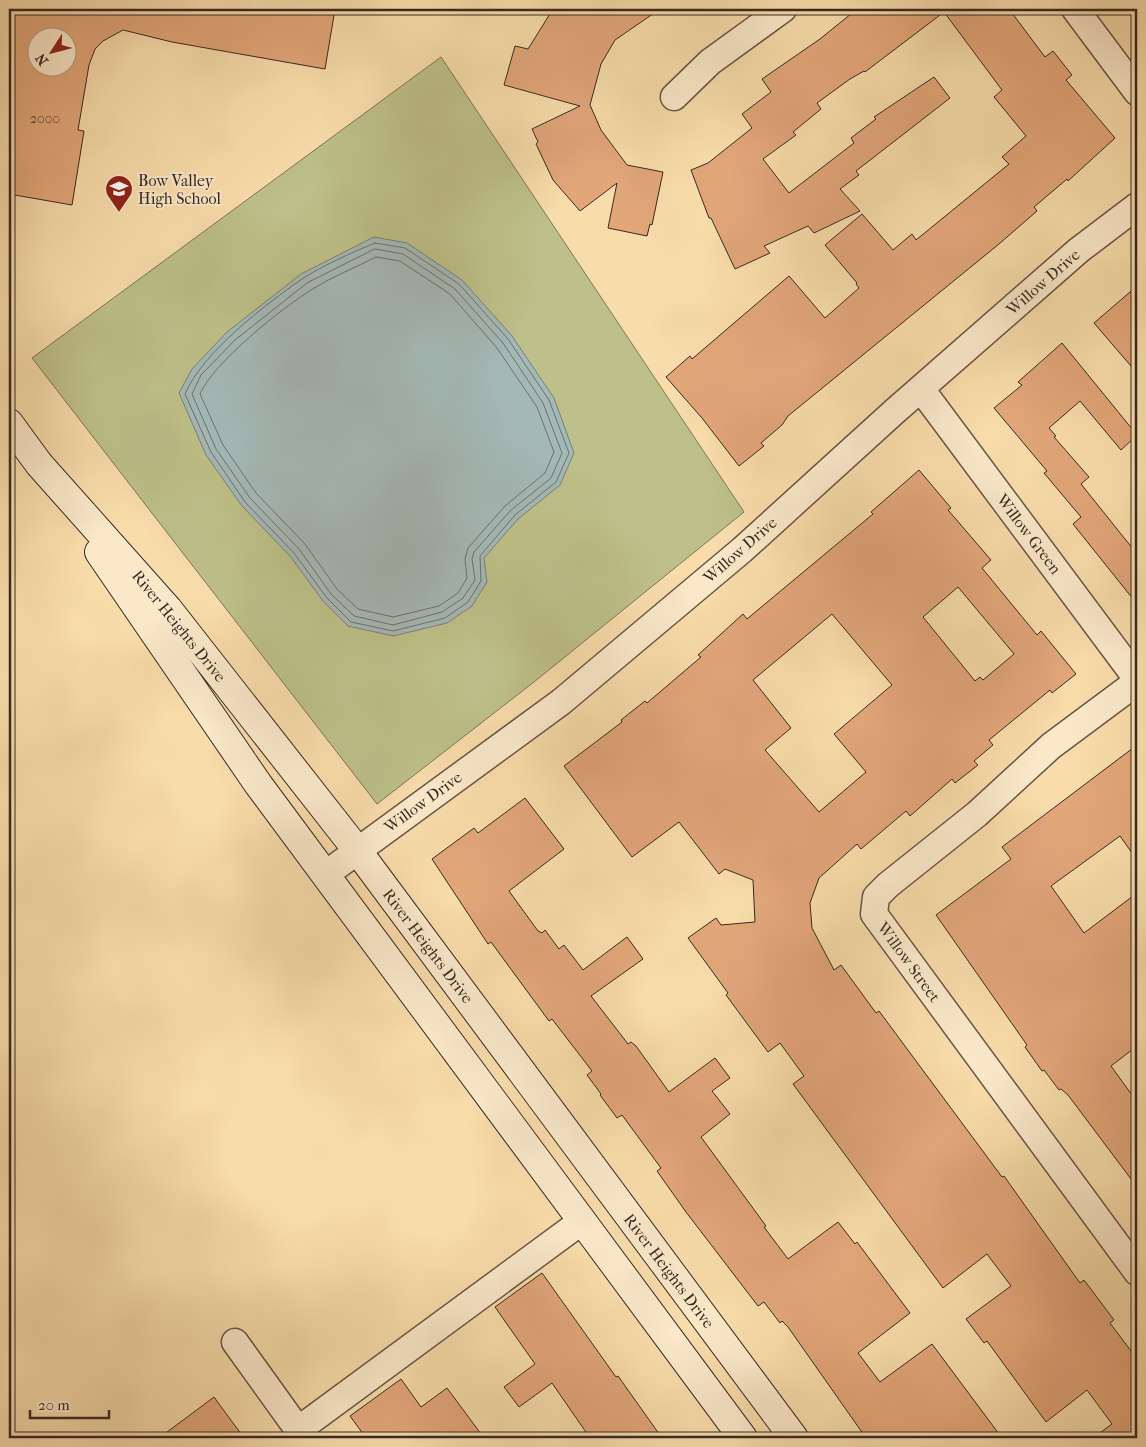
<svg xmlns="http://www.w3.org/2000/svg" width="1146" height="1447" font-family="'IM FELL French Canon',serif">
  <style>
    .green { fill: #bec089; stroke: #7b7556 }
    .water { fill: #a4b8b6; stroke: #797f7b }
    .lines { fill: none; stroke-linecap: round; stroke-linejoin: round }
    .shore { stroke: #6e716c; stroke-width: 1 }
    .building { fill: #e2a679; stroke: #382a23; fill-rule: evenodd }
    .street-casing { stroke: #685645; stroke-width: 29 }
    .secondary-casing { stroke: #382a23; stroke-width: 30 }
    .street { stroke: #fbe8c9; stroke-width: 26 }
    .secondary { stroke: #fbe8c9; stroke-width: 28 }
    .labels { text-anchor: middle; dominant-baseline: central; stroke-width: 4; stroke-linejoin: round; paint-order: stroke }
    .number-label { font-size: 14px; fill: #624938 }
    .poi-label { font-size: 16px; fill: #382a23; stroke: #fbe8c9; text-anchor: start }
    .street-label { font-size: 16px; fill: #382a23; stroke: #fbe8c9 }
  </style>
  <rect width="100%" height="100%" fill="#f9dcac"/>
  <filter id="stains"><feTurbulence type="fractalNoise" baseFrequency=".004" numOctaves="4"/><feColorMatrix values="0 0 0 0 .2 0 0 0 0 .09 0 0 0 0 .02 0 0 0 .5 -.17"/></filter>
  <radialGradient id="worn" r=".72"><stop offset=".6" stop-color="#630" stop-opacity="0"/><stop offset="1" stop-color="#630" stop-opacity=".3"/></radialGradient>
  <!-- green -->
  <path class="green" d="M441 57 744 512 534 682 377 804 32 358Z"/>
  <!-- water -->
  <path class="water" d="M374 237 407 243 462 280 512 336 554 398 574 453 560 485 518 519 484 558 487 582 472 606 447 623 393 636 348 626 323 601 290 556 242 506 206 455 179 393 192 369 227 332 301 274Z"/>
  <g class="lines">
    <!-- shore -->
    <path class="shore" d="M375 243 405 248 459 284 508 339 549 400 569 453 556 482 515 515 480 556 481 581 468 602 445 618 393 631 351 622 327 598 294 553 245 502 211 452 185 394C202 353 266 304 302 279 322 266 353 252 375 243Z
      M375 249 403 254 455 289 503 343 543 403 562 453 551 478 510 511 474 552 472 559 475 580 463 598 442 612 393 625 354 616 331 594 299 549 250 498 216 449 192 394 201 375 235 340 307 283Z
      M376 257 400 261 450 294 497 348 537 407 554 452 545 473 505 506 468 548 465 559 467 578 458 593 439 606 393 617 358 609 337 589 305 544 256 493 223 445 200 394C213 363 282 308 311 290 331 277 355 268 376 257Z"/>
  </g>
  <!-- building -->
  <path class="building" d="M9 9H335L325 69 172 42 123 30 103 41 95 49 89 65 78 130 84 131 72 205 9 194ZM38 38H68V68H38Z
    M553 9H660L615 40 601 64 590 105 601 130 627 165 663 172 652 225 650 224 647 236 608 228 617 183 580 211 553 180 536 144 538 142 532 129 580 106 504 85 515 46 528 49Z
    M857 9H1009L1045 57 1053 51 1072 75 1066 80 1115 138 1068 181 1067 179 1034 207 1037 211 999 244 788 416 782 425 761 443 764 446 739 466 702 418 666 377 690 356 692 359 789 276 825 318 859 288 856 284 857 283 825 245 862 214 893 250 912 234 916 240 1009 164 1002 157 1026 136 994 97 1002 90 944 12 865 72 864 71 850 79 817 103 821 109 793 132 796 135 763 159 789 193 854 143 851 138 876 119 874 117 934 77 950 98 856 171 859 175 840 189 860 211 814 233 808 226 764 246 770 253 735 269 711 218H709L691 170 708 163 752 128 742 114 771 92 762 79 820 39Z
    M1137 286V373L1094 323Z
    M1062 343 1137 435 1121 450 1080 401 1049 428 1056 436 1054 437 1089 477 1081 484 1137 554V604L1073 524 1081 517 1044 473 1047 471 994 408 1022 385 1018 382Z
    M919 470 951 508 948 510 991 560 982 568 1037 635 1041 631 1076 674 1052 693 1050 690 989 740 993 745 974 761 978 765 955 783 952 779 910 816 906 811 861 849 857 844 819 878 810 903 812 928 834 970 841 965 876 1013 879 1011 1002 1177 1004 1176 1080 1283 1084 1280 1114 1320 1110 1323 1137 1359V1438H1093L1112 1424 1087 1390 1046 1422 987 1341 984 1343 966 1319 1011 1286 987 1254 943 1288 793 1084 804 1076 780 1043 768 1052 726 995 728 993 688 938 716 918 721 925 755 922 753 880 725 869 719 874 679 822 632 857 564 766 622 722 621 720 645 701 647 703 701 657 698 655 721 634 743 614 747 619 873 514 871 512ZM958 587 1014 654 983 680 980 677 975 681 923 617ZM832 614 892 685 834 734 866 772 819 812 765 750 791 728 753 680Z
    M1137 745V860L1120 836 1051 886 1084 933 1137 893V1046L1111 1066 1137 1102V1187L1068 1095 1061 1089 1059 1090 1044 1070 1042 1071 1025 1047 1027 1045 936 915 1011 859 1002 847Z
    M525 798 564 849 509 891 538 931 542 933 545 930 559 949 564 945 583 970 627 937 643 959 591 996 628 1044 631 1042 636 1046 669 1092 715 1058 730 1078 712 1091 730 1114 701 1137 766 1226 764 1227 788 1259 838 1222 855 1244 857 1242 910 1313 858 1353 880 1382 932 1344 1002 1438H866L788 1327 782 1321 780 1323 764 1302 758 1306 686 1212 657 1171 661 1168 622 1115 617 1118 600 1095 601 1094 587 1075 592 1071 552 1019 549 1021 491 942 488 944 432 859 474 828 478 833Z
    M542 1273 616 1377 618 1376 662 1438H590L552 1383 519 1407 504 1387 535 1364 495 1307Z
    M401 1379 421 1407 447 1388 484 1438H366L350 1416Z
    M214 1397 244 1438H159L198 1409Z"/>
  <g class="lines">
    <defs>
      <path id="street" d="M1075 9 1137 92
        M674 97 710 62 783 9
        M921 389 1137 679
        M1137 682 1051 746 977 814 888 885 876 897 874 914 1137 1272
        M326 874 561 702 742 550 895 411 1079 250 1137 206
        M235 1342 304 1438
        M298 1430 582 1221"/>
      <path id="secondary" d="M9 423 39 464 168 609 357 850 794 1438
        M99 552 258 784 743 1438"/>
    </defs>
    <!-- street casing -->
    <use href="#street" class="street-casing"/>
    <!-- secondary casing -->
    <use href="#secondary" class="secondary-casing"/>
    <!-- street -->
    <use href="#street" class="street"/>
    <!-- secondary -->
    <use href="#secondary" class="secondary"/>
  </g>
  <!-- icons -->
  <defs>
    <symbol id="school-pin" viewBox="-11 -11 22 30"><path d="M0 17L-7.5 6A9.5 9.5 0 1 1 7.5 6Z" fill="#8f2418" stroke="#fbe8c9"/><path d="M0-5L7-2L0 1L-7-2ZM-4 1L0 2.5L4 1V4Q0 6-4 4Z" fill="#fff"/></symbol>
  </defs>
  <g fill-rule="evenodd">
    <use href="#school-pin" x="103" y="173" width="32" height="43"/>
  </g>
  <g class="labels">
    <!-- number labels -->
    <g class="number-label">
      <text x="45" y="118">2000</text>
    </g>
    <!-- poi labels -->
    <g class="poi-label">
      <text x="138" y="180">Bow Valley<tspan x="138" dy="18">High School</tspan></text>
    </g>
    <!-- street labels -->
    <g class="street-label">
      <text transform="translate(1043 282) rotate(-41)">Willow Drive</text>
      <text transform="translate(1029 534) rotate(53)">Willow Green</text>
      <text transform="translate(740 550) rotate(-41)">Willow Drive</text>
      <text transform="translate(179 626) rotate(51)">River Heights Drive</text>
      <text transform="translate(423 802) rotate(-36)">Willow Drive</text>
      <text transform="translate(428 946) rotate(53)">River Heights Drive</text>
      <text transform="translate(909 962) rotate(54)">Willow Street</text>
      <text transform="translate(669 1271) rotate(53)">River Heights Drive</text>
    </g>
  </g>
  <!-- margin -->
  <rect width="1146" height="1447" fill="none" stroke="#f9dcac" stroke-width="30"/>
  <rect x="10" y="10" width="1126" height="1427" fill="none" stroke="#382a23" stroke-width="2.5"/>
  <rect x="15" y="15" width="1116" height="1417" fill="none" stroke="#382a23"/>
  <!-- north arrow -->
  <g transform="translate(52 52) rotate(234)"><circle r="24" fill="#fbe8c9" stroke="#ad9c87"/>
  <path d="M0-4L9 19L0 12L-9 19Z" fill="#8f2418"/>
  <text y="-8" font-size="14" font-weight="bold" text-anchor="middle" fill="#382a23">N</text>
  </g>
  <!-- scale -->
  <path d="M30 1410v8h79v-8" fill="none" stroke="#382a23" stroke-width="2.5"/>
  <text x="38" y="1410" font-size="15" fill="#382a23" stroke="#fbe8c9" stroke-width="4" paint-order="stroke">20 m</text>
  <rect width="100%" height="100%" filter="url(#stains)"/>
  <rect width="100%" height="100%" fill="url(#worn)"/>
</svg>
